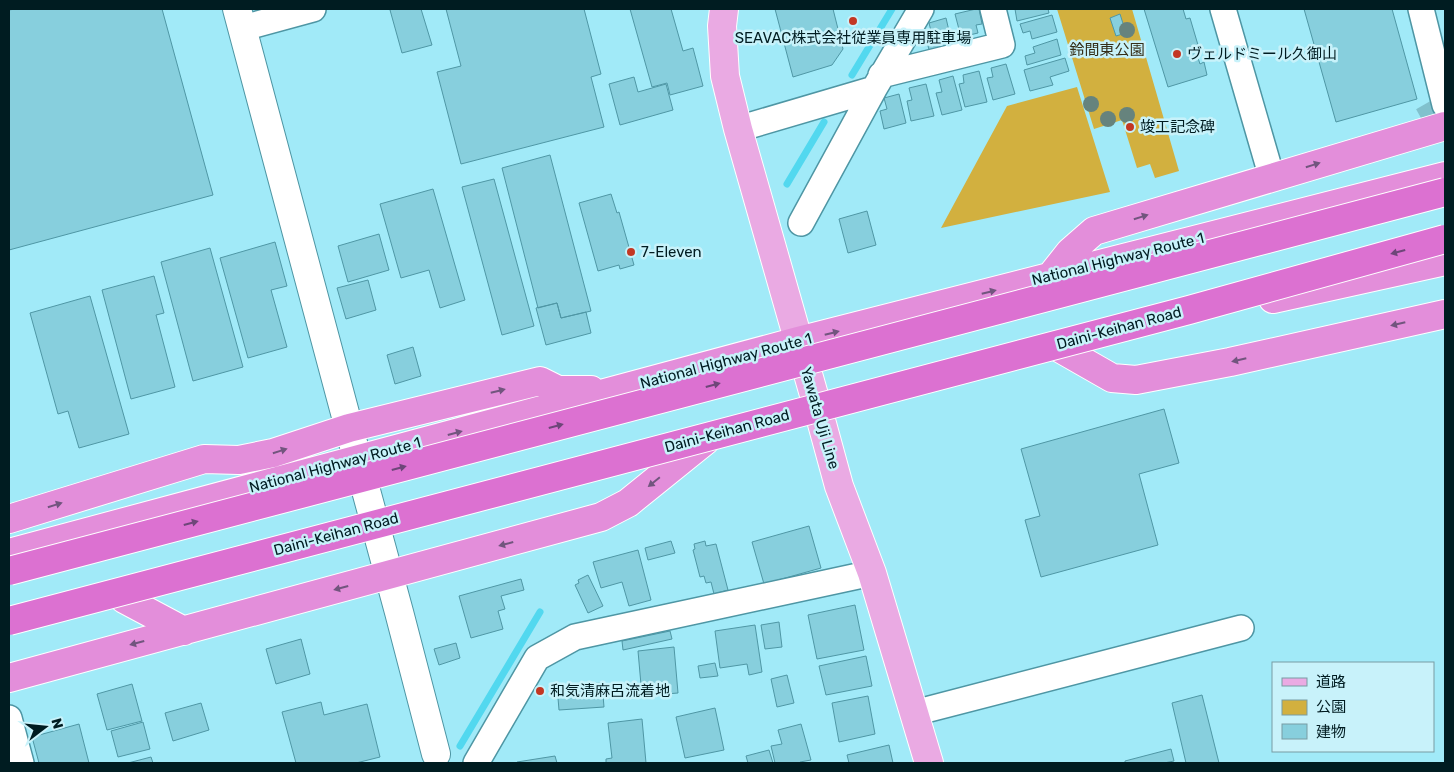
<svg xmlns="http://www.w3.org/2000/svg" width="1454" height="772" font-family="Rubik,'Noto Sans JP',sans-serif">
  <style>
    .green { fill: #d2b03f }
    .lines { fill: none; stroke-linecap: round; stroke-linejoin: round }
    .stream { stroke: #52d8ef; stroke-width: 7 }
    .building { fill: #87cfdd; stroke: #4f97a5 }
    .minor-tunnel { stroke: #81c1cd; stroke-width: 25; stroke-dasharray: 25 12; stroke-linecap: butt }
    .minor-casing { stroke: #4e96a4; stroke-width: 28 }
    .tertiary-casing { stroke: #4e96a4; stroke-width: 30 }
    .primary-casing { stroke: #fff; stroke-width: 30 }
    .trunk-casing { stroke: #fff; stroke-width: 30 }
    .minor { stroke: #fff; stroke-width: 25 }
    .tertiary { stroke: #fff; stroke-width: 28 }
    .primary { stroke: #eaaae3; stroke-width: 28 }
    .trunk { stroke: #e38eda; stroke-width: 28 }
    .motorway-bridge-casing { stroke: #fff; stroke-width: 30; stroke-linecap: butt }
    .motorway-bridge { stroke: #dc71d1; stroke-width: 28 }
    .tree { fill: #66837d }
    .oneway { fill: #72557e }
    .oneway2 { fill: #6e4679 }
    .poi-dot { fill: #c33723; stroke: #c8f2fa; stroke-width: 2 }
    .labels { text-anchor: middle; dominant-baseline: central; stroke-width: 5; stroke-linejoin: round; paint-order: stroke }
    .poi-label { font-size: 15px; fill: #001c21; stroke: #c8f2fa; text-anchor: start }
    .park-label { font-size: 15px; fill: #352e18; stroke: #c8f2fa }
    .street-label { font-size: 15px; fill: #001c21; stroke: #c8f2fa }
  </style>
  <rect width="100%" height="100%" fill="#a1eaf8"/>
  <!-- green -->
  <path class="green" d="M1057 9H1132L1179 171 1155 178 1150 164 1137 168 1122 120 1094 129Z
    M1077 87 1110 192 941 228 1007 106Z"/>
  <g class="lines">
    <!-- stream -->
    <path class="stream" d="M852 75 892 9
      M787 184 824 122
      M460 746 540 612"/>
  </g>
  <!-- building -->
  <path class="building" d="M15 9H162L213 195 9 250V10Z
    M393 9H421L432 45 402 53 390 10Z
    M446 9H584L601 74 591 77 604 127 461 164 437 72 461 66Z
    M630 9H671L683 51 693 48 703 86 670 95 667 83 652 87Z
    M775 9H833L843 49 832 65 793 77Z
    M976 9H979L982 24 976 25 978 33 961 37 955 14Z
    M1015 9H1048L1049 13 1017 21Z
    M1144 9H1183L1186 19 1190 18 1198 45 1194 46 1200 64 1204 62 1207 75 1168 87Z
    M1304 9H1392L1417 99 1336 122Z
    M1120 14 1126 33 1116 36 1110 18Z
    M1052 15 1057 32 1032 39 1030 31 1023 33 1020 24Z
    M946 18 952 44 929 50 925 33 931 31 929 23Z
    M1057 39 1061 55 1027 65 1025 56 1035 53 1033 47Z
    M1065 58 1069 71 1050 77 1053 85 1030 91 1024 70Z
    M1006 64 1015 94 993 100 987 78 993 77 991 68Z
    M979 71 987 102 965 107 959 84 964 83 963 75Z
    M953 76 962 110 942 115 936 93 942 92 939 80Z
    M634 77 638 92 666 84 673 110 620 125 609 84Z
    M926 84 934 116 911 121 907 101 912 100 909 88Z
    M899 94 906 123 884 129 880 111 887 109 884 98Z
    M550 155 591 311 561 318 557 303 538 308 502 168Z
    M494 179 534 326 502 335 462 187Z
    M433 189 465 300 440 308 429 270 401 278 380 204Z
    M611 194 617 213 619 212 634 265 620 269 619 265 598 271 579 203Z
    M867 211 876 245 848 253 839 219Z
    M379 234 389 270 348 282 338 246Z
    M275 242 287 286 271 290 287 347 248 358 220 258Z
    M210 248 243 367 193 381 161 262Z
    M154 276 164 313 156 315 175 387 131 399 102 290Z
    M368 280 376 310 346 319 337 288Z
    M90 296 129 434 79 448 68 411 58 414 30 313Z
    M557 303 561 318 586 312 591 333 546 345 536 308Z
    M413 347 421 376 395 384 387 355Z
    M1164 409 1179 463 1139 474 1158 545 1041 577 1025 520 1040 516 1021 449Z
    M809 526 821 568 764 584 752 542Z
    M671 541 675 553 648 560 645 548Z
    M705 541 706 546 716 544 728 590 714 594 711 582 706 583 704 576 700 577 693 550 695 549 694 544Z
    M638 550 651 600 629 606 622 582 601 588 593 562Z
    M588 575 603 606 588 613 575 585 579 583 578 580Z
    M521 579 524 590 501 596 505 609 498 611 503 629 471 638 459 596Z
    M855 605 864 650 817 659 808 615Z
    M779 622 782 647 765 649 761 625Z
    M755 625 762 672 749 675 747 664 720 668 715 631Z
    M670 631 672 639 623 650 622 641Z
    M301 639 310 674 276 684 266 649Z
    M456 643 460 658 439 665 434 649Z
    M674 647 678 693 642 696 638 651Z
    M866 656 872 686 826 695 819 666Z
    M715 663 718 676 700 678 698 666Z
    M787 675 794 703 777 707 771 679Z
    M602 683 604 707 559 710 557 686Z
    M132 684 142 721 107 730 97 694Z
    M1202 695 1219 763H1186L1172 703Z
    M868 696 875 734 839 742 832 703Z
    M321 702 324 715 367 704 380 757 356 763H296L282 712Z
    M201 703 209 730 173 741 165 713Z
    M715 708 724 750 685 758 676 717Z
    M642 719 646 763H606V759L612 758 608 723Z
    M143 722 150 749 118 757 111 731Z
    M79 724 89 763H39L32 737Z
    M801 724 811 760 800 762 801 763H775L771 746 782 744 778 730Z
    M889 745 893 763H849L847 755Z
    M1171 749 1174 761 1164 763H1125V761Z
    M769 750 773 763H748L746 756Z
    M555 756 557 763H518L517 762Z
    M151 757 153 763H128Z"/>
  <g class="lines">
    <!-- minor-tunnel -->
    <path class="minor-tunnel" d="M1427 103 1445 135"/>
    <defs>
      <path id="minor" d="M1223 9 1272 178
        M1421 9 1445 105
        M243 28 313 9
        M881 75 1002 45 993 9
        M738 129 874 89
        M801 223 874 89 921 9
        M914 713 1241 628
        M9 718 21 763
        M476 763 537 658 575 637 872 573"/>
      <path id="tertiary" d="M237 9 349 428 399 612 436 754"/>
      <path id="primary" d="M724 9 722 26 725 76 738 129 818 409 839 486 872 573 929 763"/>
      <path id="trunk" d="M1051 276 1070 252 1094 231 1445 126
        M1273 299 1445 261
        M1056 346 1112 378 1136 380 1230 362 1445 314
        M9 519 204 459 239 460 273 453 349 428 540 381 558 390H591
        M9 553 798 341 1445 176
        M124 599 184 631
        M9 678 601 517 628 503 706 440"/>
    </defs>
    <!-- minor casing -->
    <use href="#minor" class="minor-casing"/>
    <!-- tertiary casing -->
    <use href="#tertiary" class="tertiary-casing"/>
    <!-- primary casing -->
    <use href="#primary" class="primary-casing"/>
    <!-- trunk casing -->
    <use href="#trunk" class="trunk-casing"/>
    <!-- minor -->
    <use href="#minor" class="minor"/>
    <!-- tertiary -->
    <use href="#tertiary" class="tertiary"/>
    <!-- primary -->
    <use href="#primary" class="primary"/>
    <!-- trunk -->
    <use href="#trunk" class="trunk"/>
    <defs>
      <path id="motorway-bridge" d="M9 571 1445 192
        M9 621 1189 310 1445 239"/>
    </defs>
    <!-- motorway-bridge casing -->
    <use href="#motorway-bridge" class="motorway-bridge-casing"/>
    <!-- motorway-bridge -->
    <use href="#motorway-bridge" class="motorway-bridge"/>
  </g>
  <!-- trees -->
  <g class="tree">
    <circle cx="1127" cy="30" r="8"/>
    <circle cx="1091" cy="104" r="8"/>
    <circle cx="1127" cy="115" r="8"/>
    <circle cx="1108" cy="119" r="8"/>
  </g>
  <!-- one-way arrows -->
  <defs><path id="oneway-solid" d="M-6-.8H1V-3.2L6.5 0L1 3.2V.8H-6Z" transform="scale(1.25)"/></defs>
  <g class="oneway">
    <use href="#oneway-solid" transform="translate(1313 165) rotate(-17)"/>
    <use href="#oneway-solid" transform="translate(1141 217) rotate(-17)"/>
    <use href="#oneway-solid" transform="translate(989 292) rotate(-14)"/>
    <use href="#oneway-solid" transform="translate(1398 324) rotate(167)"/>
    <use href="#oneway-solid" transform="translate(832 333) rotate(-14)"/>
    <use href="#oneway-solid" transform="translate(1239 360) rotate(167)"/>
    <use href="#oneway-solid" transform="translate(498 391) rotate(-14)"/>
    <use href="#oneway-solid" transform="translate(455 433) rotate(-15)"/>
    <use href="#oneway-solid" transform="translate(280 451) rotate(-18)"/>
    <use href="#oneway-solid" transform="translate(654 482) rotate(141)"/>
    <use href="#oneway-solid" transform="translate(55 505) rotate(-17)"/>
    <use href="#oneway-solid" transform="translate(506 544) rotate(165)"/>
    <use href="#oneway-solid" transform="translate(341 588) rotate(165)"/>
    <use href="#oneway-solid" transform="translate(137 643) rotate(165)"/>
  </g>
  <g class="oneway2">
    <use href="#oneway-solid" transform="translate(1398 252) rotate(165)"/>
    <use href="#oneway-solid" transform="translate(713 385) rotate(-15)"/>
    <use href="#oneway-solid" transform="translate(556 426) rotate(-15)"/>
    <use href="#oneway-solid" transform="translate(399 468) rotate(-15)"/>
    <use href="#oneway-solid" transform="translate(191 523) rotate(-15)"/>
  </g>
  <!-- markers -->
  <g class="poi-dot">
    <circle cx="853" cy="21" r="5"/>
    <circle cx="1177" cy="54" r="5"/>
    <circle cx="1130" cy="127" r="5"/>
    <circle cx="631" cy="252" r="5"/>
    <circle cx="540" cy="691" r="5"/>
  </g>
  <g class="labels">
    <!-- poi labels -->
    <g class="poi-label">
      <text x="853" y="38" text-anchor="middle">SEAVAC株式会社従業員専用駐車場</text>
      <text x="1187" y="54">ヴェルドミール久御山</text>
      <text x="1140" y="127">竣工記念碑</text>
      <text x="641" y="252">7-Eleven</text>
      <text x="550" y="691">和気清麻呂流着地</text>
    </g>
    <!-- park labels -->
    <g class="park-label">
      <text x="1107" y="50">鈴間東公園</text>
    </g>
    <!-- street labels -->
    <g class="street-label">
      <text transform="translate(1118 259) rotate(-14)">National Highway Route 1</text>
      <text transform="translate(1119 328) rotate(-15)">Daini-Keihan Road</text>
      <text transform="translate(726 361) rotate(-15)">National Highway Route 1</text>
      <text transform="translate(820 418) rotate(74)">Yawata Uji Line</text>
      <text transform="translate(727 431) rotate(-15)">Daini-Keihan Road</text>
      <text transform="translate(335 465) rotate(-15)">National Highway Route 1</text>
      <text transform="translate(336 534) rotate(-15)">Daini-Keihan Road</text>
    </g>
  </g>
  <!-- border -->
  <rect width="1454" height="772" fill="none" stroke="#001c21" stroke-width="20"/>
  <!-- legend -->
  <rect x="1272" y="662" width="162" height="90" fill="#c8f2fa" stroke="#789ca3"/>
  <rect x="1282" y="678" width="25" height="8" fill="#eaaae3" stroke="#789ca3"/>
  <text x="1316" y="687" font-size="15" fill="#001c21">道路</text>
  <rect x="1282" y="700" width="25" height="15" fill="#d2b03f" stroke="#789ca3"/>
  <text x="1316" y="712" font-size="15" fill="#001c21">公園</text>
  <rect x="1282" y="724" width="25" height="15" fill="#87cfdd" stroke="#789ca3"/>
  <text x="1316" y="737" font-size="15" fill="#001c21">建物</text>
  <!-- north arrow -->
  <g transform="translate(45 727) rotate(74)" stroke="#c8f2fa" stroke-width="4" paint-order="stroke">
  <path d="M0-4L9 19L0 12L-9 19Z" fill="#001c21"/>
  <text y="-8" font-size="14" font-weight="bold" text-anchor="middle" fill="#001c21">N</text>
  </g>
</svg>
